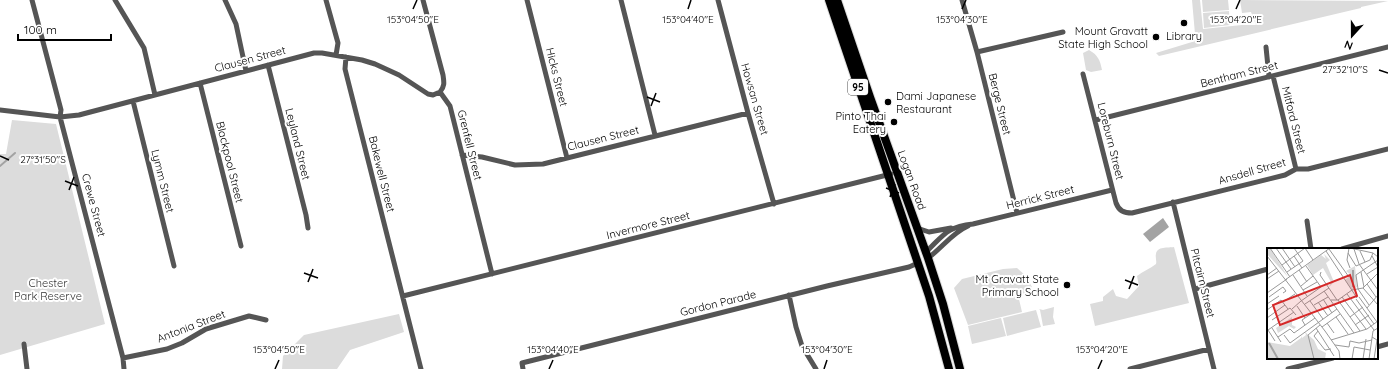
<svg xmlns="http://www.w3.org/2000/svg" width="1388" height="369" font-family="Quicksand,sans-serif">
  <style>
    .green { fill: #dcdcdc }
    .water { fill: #a3a3a3 }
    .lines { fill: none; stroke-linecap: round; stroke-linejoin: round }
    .stream { stroke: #a3a3a3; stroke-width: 2 }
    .primary-casing { stroke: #dbdbdb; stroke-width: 10 }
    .minor { stroke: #555; stroke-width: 5 }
    .primary { stroke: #000; stroke-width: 8 }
    .ticks { fill: none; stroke: #000; stroke-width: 1.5 }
    .poi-dot { fill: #000; stroke: #fff; stroke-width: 1.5 }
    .labels { text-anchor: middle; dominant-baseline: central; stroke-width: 4; stroke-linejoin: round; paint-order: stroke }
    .shield { fill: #fff; stroke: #4c4c4c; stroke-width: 1 }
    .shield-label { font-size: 10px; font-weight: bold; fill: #000 }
    .poi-label { font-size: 11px; fill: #000; stroke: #fff; text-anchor: end }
    .street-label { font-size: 11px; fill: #000; stroke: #fff }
    .park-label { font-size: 11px; fill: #333; stroke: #fff }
    .inset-river { fill: none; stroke: #a3a3a3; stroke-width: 2 }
    .inset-road { fill: none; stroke: #999; stroke-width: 1 }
    .view { fill: #d62828; fill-opacity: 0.15; stroke: #d62828; stroke-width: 2 }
    .inset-edge { fill: none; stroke: #000; stroke-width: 2 }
    .ticks-label { font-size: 10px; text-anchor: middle; fill: #000; stroke: #fff; stroke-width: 4; stroke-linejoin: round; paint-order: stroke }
  </style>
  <rect width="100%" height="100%" fill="#fff"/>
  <!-- green -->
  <path class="green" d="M1192 0H1200L1203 29 1242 25H1256L1251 12 1242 13 1240 0 1388 1 1361 7V8L1159 56 1156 53 1192 42V35L1195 34Z
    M1202 0H1228L1229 10 1203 12Z
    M1229 11 1230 25 1204 28 1203 13Z
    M1089 50C1098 55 1100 60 1102 70L1091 72 1086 70 1083 53Z
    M12 120 56 124 105 324 0 355V154H6Z
    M1174 247 1189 303 1095 326 1090 304 1103 301V297L1113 289 1116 296 1127 299 1139 286 1137 276C1143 271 1150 269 1156 264 1157 261 1155 257 1156 254 1157 246 1168 248 1174 247Z
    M1017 268 1026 276 1032 287 1030 292 1018 295 1022 312 968 325 954 288 962 279 1003 269Z
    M1054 307 1053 317 1055 324 1043 326 1040 310 1039 309 1043 310Z
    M1036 310 1041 327 1007 336 1003 318Z
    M399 314 404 332 350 350 337 369H282L283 356 304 335Z
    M1001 318 1006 336 972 344 968 326Z"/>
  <!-- water -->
  <path class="water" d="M1163 218 1169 227 1150 242 1143 234Z"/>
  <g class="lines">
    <!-- stream -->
    <path class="stream" d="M0 166 15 153"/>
    <defs>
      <path id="primary" d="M829 0 929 296 949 369
        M837 0 870 97 928 258 943 304 960 369"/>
    </defs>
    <!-- primary casing -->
    <use href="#primary" class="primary-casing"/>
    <!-- minor -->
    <path class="minor" d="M32 0 61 110 60 117 123 358 124 369
      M115 0 144 48 155 95
      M225 0 236 24 246 71
      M326 0 338 43 336 55
      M423 0 443 75C444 82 445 86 440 92
      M527 0 567 158
      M621 0 655 135
      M718 0 748 113 774 204
      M962 0 977 52 1017 213
      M1266 47 1269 77
      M977 52 1063 32
      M346 57 345 69 421 369
      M268 65 306 215 308 228
      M1083 74 1116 203C1119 211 1124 213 1132 213L1285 175 1296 169H1308L1388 149
      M1273 76 1296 169
      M200 83 241 246
      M440 92 450 106 492 274
      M133 101 174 266
      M0 110 60 117 79 115 314 53H322L362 60 375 64 399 75 428 94 433 95 440 92
      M1096 120 1388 47
      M462 155 482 157 515 165 543 164 748 113
      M1173 202 1214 369
      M1307 221 1311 249
      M917 228 929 232 951 228
      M1342 249 1388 236
      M926 252C944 235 946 227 973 224L1112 190
      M928 258C942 248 952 233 968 226
      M1195 289 1268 269
      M789 295 796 327 802 346 816 369
      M403 296 891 174
      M24 344 27 369
      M1377 347 1388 344
      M123 358 167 349 182 343 206 329 249 316 266 320
      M523 369 522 363 827 286 909 267 918 263
      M1130 369 1209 349
      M1288 369 1333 358"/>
    <!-- primary -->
    <use href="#primary" class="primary"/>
  </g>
  <!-- ticks -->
  <path class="ticks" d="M413 9 417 0M688 9 691 0M962 9 966 0M1236 9 1240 0M1379 70 1388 73M647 97 660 102M651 106 656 93M0 156 9 160M65 181 78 186M886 188 899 193M69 190 74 177M890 197 895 184M304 273 318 278M1125 280 1138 285M308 282 313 269M1129 289 1134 276M275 369 279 360M549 369 553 360M824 369 827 360M1098 369 1102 360"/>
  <!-- markers -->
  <g class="poi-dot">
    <circle cx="1184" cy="23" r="4"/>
    <circle cx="1156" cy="37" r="4"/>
    <circle cx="888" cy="102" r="4"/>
    <circle cx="894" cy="122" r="4"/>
    <circle cx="1067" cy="285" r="4"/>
  </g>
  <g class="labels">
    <!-- shield labels -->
    <rect class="shield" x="848" y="79" width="20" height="16" rx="3"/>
    <g class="shield-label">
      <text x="858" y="87">95</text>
    </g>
    <!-- poi labels -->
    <g class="poi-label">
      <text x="1148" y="31">Mount Gravatt<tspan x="1148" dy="13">State High School</tspan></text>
      <text x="1184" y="36" text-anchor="middle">Library</text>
      <text x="896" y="96" text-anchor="start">Dami Japanese<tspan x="896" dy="13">Restaurant</tspan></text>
      <text x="886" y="116">Pinto Thai<tspan x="886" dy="13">Eatery</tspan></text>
      <text x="1059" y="279">Mt Gravatt State<tspan x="1059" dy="13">Primary School</tspan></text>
    </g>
    <!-- street labels -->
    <g class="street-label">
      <text transform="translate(250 59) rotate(-15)">Clausen Street</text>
      <text transform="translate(1239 74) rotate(-14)">Bentham Street</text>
      <text transform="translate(557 77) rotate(76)">Hicks Street</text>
      <text transform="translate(755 99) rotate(74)">Howsan Street</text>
      <text transform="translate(1000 104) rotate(76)">Berge Street</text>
      <text transform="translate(1294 120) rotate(76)">Mitford Street</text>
      <text transform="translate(603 138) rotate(-14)">Clausen Street</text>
      <text transform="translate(1111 141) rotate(76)">Loreburn Street</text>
      <text transform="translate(298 144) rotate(76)">Leyland Street</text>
      <text transform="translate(470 145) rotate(76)">Grenfell Street</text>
      <text transform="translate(230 162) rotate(76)">Blackpool Street</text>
      <text transform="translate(1252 171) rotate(-16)">Ansdell Street</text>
      <text transform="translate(382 174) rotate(76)">Bakewell Street</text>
      <text transform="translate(912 180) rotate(70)">Logan Road</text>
      <text transform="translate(163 181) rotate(76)">Lymm Street</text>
      <text transform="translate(1040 197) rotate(-14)">Herrick Street</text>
      <text transform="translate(94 205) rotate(75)">Crewe Street</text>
      <text transform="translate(648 225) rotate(-14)">Invermore Street</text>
      <text transform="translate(1203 283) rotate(76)">Pitcairn Street</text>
      <text transform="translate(718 303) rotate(-14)">Gordon Parade</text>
      <text transform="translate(191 326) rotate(-21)">Antonia Street</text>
    </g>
    <!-- park labels -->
    <g class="park-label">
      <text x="48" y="283">Chester<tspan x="48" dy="13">Park Reserve</tspan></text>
    </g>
  </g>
  <!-- overview -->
  <g transform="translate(1267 248)">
    <rect width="111" height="111" fill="#fff"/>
    <path d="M0 0H3L21 29 0 6ZM57 6 63 12 59 15 67 34 62 39 64 34 56 20 46 27 40 17 54 7 59 11ZM88 18 90 39 85 42 78 32 84 27 79 23ZM25 69V77L29 79 27 81 22 78 11 85 9 80ZM38 84 47 92 51 101 59 105 58 111H0V94L23 98 34 90V88L35 90 39 87Z" fill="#dcdcdc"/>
    <path class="inset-river" d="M86 39V22M2 95 11 111"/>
    <path class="inset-road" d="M3 0 23 29M9 0 24 21M15 0 28 19M38 0 46 12M82 0 80 12 83 20M83 0 106 5 111 9M62 1 82 29M87 1 92 16 111 42M59 3 90 50M93 3 98 14M81 5 89 18 103 12 106 5M0 8 58 83 72 103 73 111M27 8 35 20M105 8 111 19M15 17 38 0M32 22 40 34M20 24 36 13 27 0M54 24 53 27 70 52M94 24 97 39M100 26 111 19M0 27 10 20M26 27 40 48M0 31 12 23M18 32 63 0M100 36 109 49M34 38 46 28M96 40 111 57M91 41 89 27 111 12M91 41 102 57M36 42 50 34M57 43 87 85M0 45 20 31M80 46 107 82M2 49 16 39 19 43 16 45M75 49 99 81M92 49 110 74M56 51 65 65M89 51 107 76M64 52H71L85 42 96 40 111 25M71 52 93 83M34 53 54 39 39 18M43 53 56 71M16 54 28 46M51 54 61 68M0 56 12 48M38 56 62 40M47 57 61 49M30 58 38 70M100 60 111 47M25 61 34 53M0 62 14 52 21 61M69 69 81 86M83 69 96 59M0 70 18 57M5 72 23 60 29 67M60 75 67 85M38 77 35 72 44 66M88 77 102 67M55 79 73 66M5 80 14 94M49 80 67 108M1 82 27 64M1 82 8 93M51 83 47 88 58 102 64 101M17 87 23 95 70 61M11 89 23 81 27 85 48 70M105 89 110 92 107 111M64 92 100 81 111 73M68 97 82 99 83 93 92 95 105 92M47 111 41 87 53 77M85 111 87 99 103 102M96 111 99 91M102 111 106 83 111 80"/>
    <path class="view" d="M83 27 90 48 13 77 6 57Z"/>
    <rect width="111" height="111" class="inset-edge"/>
  </g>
  <g class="ticks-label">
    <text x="1236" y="23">153°04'20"E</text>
    <text x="413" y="23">153°04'50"E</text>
    <text x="688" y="23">153°04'40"E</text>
    <text x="962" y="23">153°04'30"E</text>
    <text x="1345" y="73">27°32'10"S</text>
    <text x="43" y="163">27°31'50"S</text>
    <text x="279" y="353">153°04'50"E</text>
    <text x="553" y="353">153°04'40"E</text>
    <text x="827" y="353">153°04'30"E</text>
    <text x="1102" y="353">153°04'20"E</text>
  </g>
  <!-- north arrow -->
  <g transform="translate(1352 36) rotate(201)" stroke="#ffffff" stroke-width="3" paint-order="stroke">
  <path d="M0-3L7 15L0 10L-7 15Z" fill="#000000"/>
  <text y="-6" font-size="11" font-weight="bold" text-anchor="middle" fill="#000000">N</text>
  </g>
  <!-- scale -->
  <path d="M18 34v6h93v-6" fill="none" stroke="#000000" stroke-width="2"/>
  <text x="24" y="34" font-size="12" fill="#000000" stroke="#ffffff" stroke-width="3" paint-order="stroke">100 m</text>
</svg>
